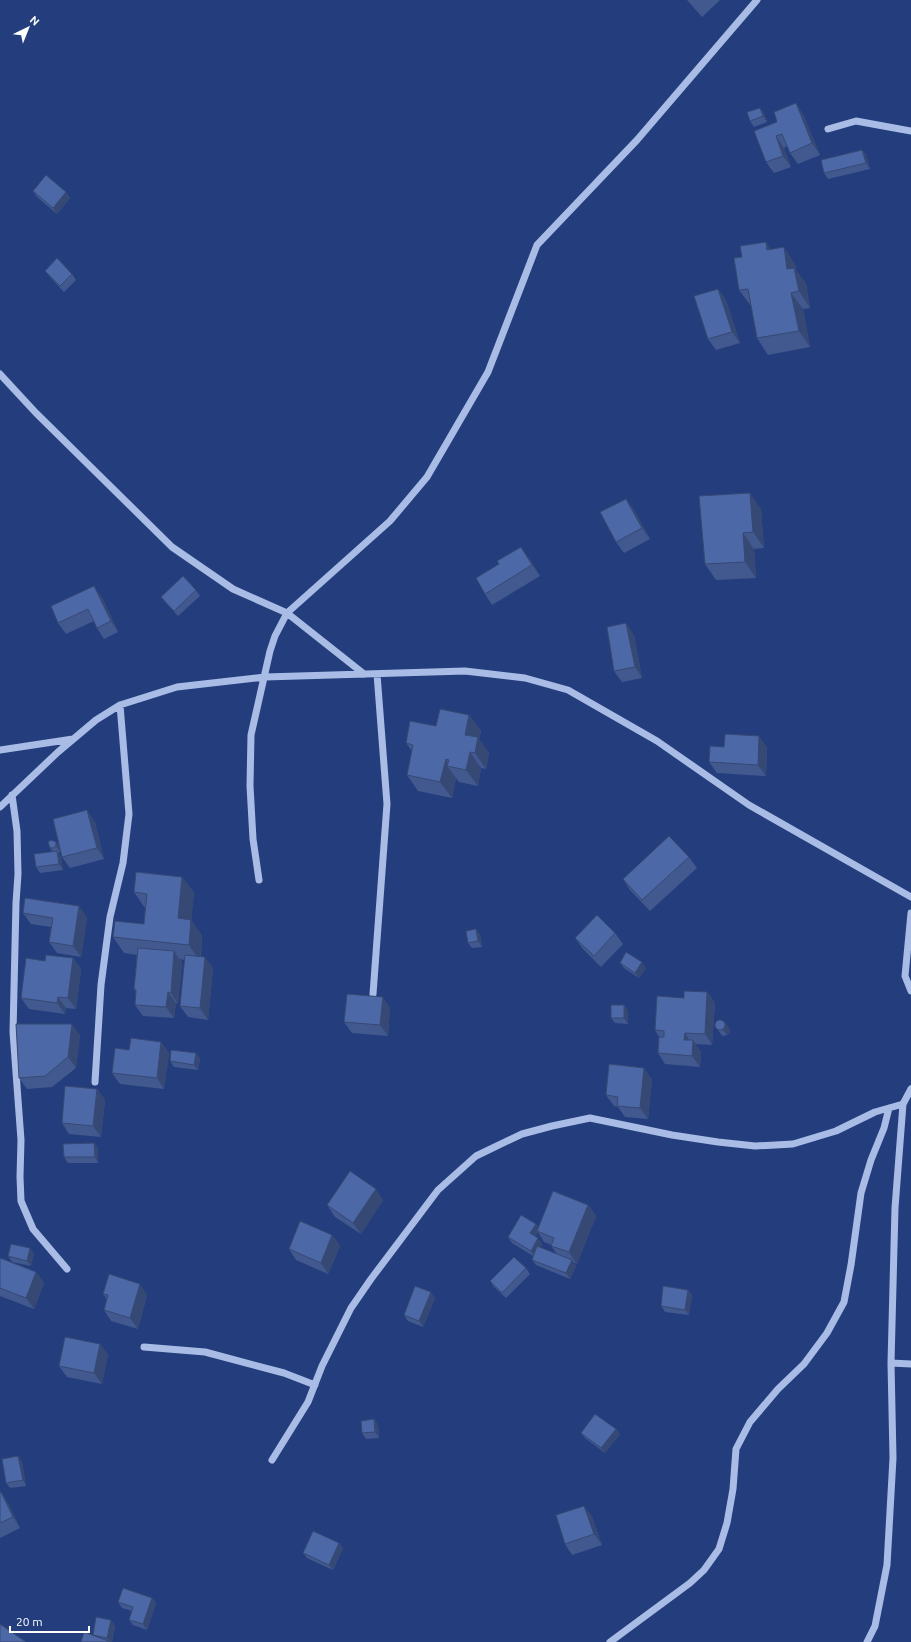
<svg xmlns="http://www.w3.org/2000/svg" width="911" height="1642" font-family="Ubuntu,sans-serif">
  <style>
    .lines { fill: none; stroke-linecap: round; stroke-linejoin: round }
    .minor { stroke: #a9bce5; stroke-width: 7 }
    .wall { fill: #42598f; fill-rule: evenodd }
    .shaded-wall { fill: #364974 }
    .building { fill: #4d68a6; stroke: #364974 }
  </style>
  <rect width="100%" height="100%" fill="#243e7d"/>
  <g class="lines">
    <!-- minor -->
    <path class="minor" d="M828 129 856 121 911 131
      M0 374 36 413 172 547 233 589 287 613 364 674
      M0 750 73 739
      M12 795 17 831 18 874 16 903 13 1032 21 1140 20 1177 21 1201 33 1229 67 1269
      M0 807 58 752 96 720 120 705 177 687 265 677 465 671 525 678 568 690 657 741 749 805 911 897
      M259 880 253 839 250 786 251 735 270 651 275 636 287 613 390 521 427 477 488 372 537 245 637 140 757 0
      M911 913 905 976 911 991
      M373 994 387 804 377 674
      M95 1082 101 985 110 917 123 863 129 814 120 705
      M144 1347 205 1352 284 1373 315 1385
      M891 1363 911 1364
      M272 1460 308 1402 322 1366 351 1308 371 1279 438 1190 476 1156 522 1134 552 1126 590 1118 672 1135 718 1142 755 1146 793 1144 836 1131 875 1112 903 1104
      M610 1642 690 1583 704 1570 719 1549 727 1523 733 1489 736 1449 750 1422 778 1389 804 1364 827 1333 844 1302 851 1265 861 1193 871 1160 884 1128 889 1108
      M867 1642 875 1626 887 1565 893 1458 891 1363 895 1208 903 1104 911 1089"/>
  </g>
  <!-- wall -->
  <path class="wall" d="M687 0H720L702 17Z
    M760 108 764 114 767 122 754 127 750 121Z
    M803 114 820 155 798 164 790 153 787 146 784 148 791 167 774 173 766 162 754 131Z
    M862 150 866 155 870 169 828 179 824 173Z
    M33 191 66 192 70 198 57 214 37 197Z
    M771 250 795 264 796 270 806 284 810 308 803 309 810 347 768 355 757 338 751 306 739 290 742 257Z
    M45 271 72 274 76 280 64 292 49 276Z
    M718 289 726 300 740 343 716 350 708 339Z
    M626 499 634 510 650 539 624 553 616 542Z
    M761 509 764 548 754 549 756 578 716 580 705 564Z
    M529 558 540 576 492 605 485 594Z
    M196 590 200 596 178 616 165 602 161 597Z
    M102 597 118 632 104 639 97 628 94 621 66 634 58 623Z
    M634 635 642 678 622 682 614 671Z
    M469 715 481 731 479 739 489 753 486 769 481 768 478 786 459 782 456 778 452 798 418 791 407 775 412 751 406 743 436 726Z
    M724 747H767L766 776 717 773 709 762Z
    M95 822 104 859 70 868 62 857 60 849V852L58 853 61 857 63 870 40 873 36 867 53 852 50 848 56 842 60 847Z
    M689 857 697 868 650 911 630 890 623 879Z
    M182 877 194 893 191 920 202 936 201 956 213 968 208 1020 188 1017 180 1006 185 960 180 959 182 963 178 1004 176 1003 174 1018 143 1016 135 1005 136 992 134 989 137 955 124 953 113 937 144 924 145 908 134 892Z
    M79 906 87 918 81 957 57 953 49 942 51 927 31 924 23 913Z
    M476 929 480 935 482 947 472 948 468 943Z
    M615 933 623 944 601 967 583 949 575 938Z
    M73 958 81 969 76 1009 66 1008 65 1014 29 1009 21 998 45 961Z
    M620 963 646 968 639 978 624 968Z
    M707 992 715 1003 712 1045 695 1044 701 1052 700 1067 665 1064 658 1053 659 1037 655 1030 684 998Z
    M624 1005 628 1011V1024L615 1023 611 1018Z
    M390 1008 388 1036 352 1033 344 1022Z
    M725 1023 729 1028 730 1032 727 1035 723 1036 720 1033 716 1027Z
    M80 1035 76 1068 52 1087 27 1089 19 1078Z
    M161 1042 169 1053 164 1089 120 1084 112 1073Z
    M196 1053 200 1059 198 1070 174 1067 170 1061Z
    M652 1079 648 1119 625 1117 618 1107 614 1106 606 1095Z
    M97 1089 105 1100 101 1137 69 1134 62 1123Z
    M94 1143 98 1149V1163H68L64 1157Z
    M383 1200 361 1234 335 1217 327 1205Z
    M588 1205 596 1216 577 1264 573 1262 576 1266 570 1279 536 1265 532 1260 533 1256 512 1243 508 1237 536 1224 538 1227ZM538 1232 544 1242 551 1245V1246L557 1254 540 1248 542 1244 535 1237Z
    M332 1235 340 1246 328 1274 296 1260 289 1249Z
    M30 1248 34 1254 31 1266 12 1262 8 1256Z
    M0 1258 36 1272 44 1283 34 1309 0 1296Z
    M526 1268 530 1274 506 1298 494 1287 490 1281Z
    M688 1290 692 1295 689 1315 665 1312 661 1306Z
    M103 1294 147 1295 138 1329 111 1321 104 1310 107 1299Z
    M435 1298 423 1327 408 1321 404 1315Z
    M100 1344 108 1355 102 1384 67 1377 59 1366Z
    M374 1419 378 1425 379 1438 366 1439 362 1433Z
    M616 1429 620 1434 605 1453 585 1438 581 1433Z
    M18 1456 22 1462 26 1486 10 1488 6 1483Z
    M0 1492H1L8 1503 20 1528 0 1538Z
    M584 1506 592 1517 602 1545 572 1555 565 1544Z
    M339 1543 343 1548 333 1570 307 1558 303 1553Z
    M152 1598 156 1603 147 1630 133 1625 129 1620 132 1611 122 1608 118 1602Z
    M111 1620 115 1626 112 1642 93 1635Z"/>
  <!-- shaded-wall -->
  <path class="shaded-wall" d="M796 103 803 114 820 155 812 143Z
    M760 108 764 114 767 122 763 116Z
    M776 136 784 148 791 167 783 156Z
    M862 150 866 155 870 169 866 163Z
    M66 192 70 198 57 214 53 208Z
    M766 242 777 258 767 250Z
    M784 247 795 264 796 270 806 284 810 308 799 291 787 269Z
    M718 289 726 300 740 343 732 332Z
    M791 293 803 309 810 347 799 331Z
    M750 493 761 509 764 548 753 532Z
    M626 499 634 510 650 539 642 528Z
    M743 533 754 549 756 578 745 562Z
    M521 547 529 558 540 576 532 565Z
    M94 586 102 597 118 632 111 621Z
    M626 623 634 635 642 678 635 667Z
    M469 715 481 731 479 739 489 753 486 769 475 753 465 735Z
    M759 736 767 747 766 776 758 765Z
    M470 752 481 768 478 786 466 770Z
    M446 759 451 767 447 766 456 778 452 798 440 782Z
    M87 810 95 822 104 859 97 848Z
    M56 842 60 848V852L56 846Z
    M57 851 61 857 63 870 59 864Z
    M182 877 194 893 190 935 178 918Z
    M79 906 87 918 81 957 73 946Z
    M191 920 202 936 200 962 189 945Z
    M476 929 480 935 482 947 478 941Z
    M174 951 182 963 178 1004 171 993Z
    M205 957 213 968 208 1020 200 1008Z
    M73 958 81 969 76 1009 68 998Z
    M642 962 646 968 639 978 635 973Z
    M168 992 176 1003 174 1018 166 1007Z
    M707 992 715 1003 712 1045 705 1034Z
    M58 997 66 1008 65 1014 57 1003Z
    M383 997 390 1008 388 1036 380 1025Z
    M624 1005 628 1011V1024L624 1018Z
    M725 1023 729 1028 730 1032 727 1035 723 1030Z
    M72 1024 80 1035 76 1068 68 1057Z
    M685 1033 692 1044 684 1040Z
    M693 1040 701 1052 700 1067 692 1056Z
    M161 1042 169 1053 164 1089 157 1078Z
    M196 1053 200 1059 198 1070 194 1065Z
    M644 1068 652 1079 648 1119 640 1108Z
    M97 1089 105 1100 101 1137 93 1126Z
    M94 1143 98 1149V1163L95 1157Z
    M376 1189 383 1200 361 1234 353 1223Z
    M588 1205 596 1216 577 1264 569 1252Z
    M536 1224 540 1230 537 1231 538 1232 534 1239 530 1233Z
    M332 1235 340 1246 328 1274 321 1263Z
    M538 1238 542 1244 535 1257 531 1251Z
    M30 1248 34 1254 31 1266 27 1261Z
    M572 1260 576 1266 570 1279 566 1273Z
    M36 1272 44 1283 34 1309 26 1298Z
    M140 1284 147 1295 138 1329 130 1318Z
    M688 1290 692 1295 689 1315 685 1310Z
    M431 1292 435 1298 423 1327 419 1321Z
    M100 1344 108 1355 102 1384 94 1373Z
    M374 1419 378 1425 379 1438 375 1432Z
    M616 1429 620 1434 605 1453 601 1448Z
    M18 1456 22 1462 26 1486 23 1480Z
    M1 1492 8 1503 20 1528 13 1517Z
    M584 1506 592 1517 602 1545 594 1534Z
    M339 1543 343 1548 333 1570 329 1565Z
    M152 1598 156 1603 147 1630 143 1624Z
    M111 1620 115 1626 112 1642H110L107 1638Z"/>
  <!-- building -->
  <path class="building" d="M796 103 812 143 790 153 782 134 776 136 783 156 766 162 754 131 777 122 774 112Z
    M760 108 763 116 750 121 747 112Z
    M862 150 866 163 824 173 821 160Z
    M46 175 66 192 53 208 33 191Z
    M766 242 767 250 784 247 787 269 794 268 799 291 791 293 799 331 757 338 748 289 739 290 734 258 742 257 740 246Z
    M57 258 72 274 60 286 45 271Z
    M718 289 732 332 708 339 694 296Z
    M750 493 753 532 743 533 745 562 705 564 699 496Z
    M626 499 642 528 616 542 600 512Z
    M521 547 532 565 485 594 476 578 499 564 497 561Z
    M183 576 196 590 174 611 161 597Z
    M94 586 111 621 97 628 88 609 58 623 51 606Z
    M626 623 635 667 614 671 607 627Z
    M440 709 469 715 465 735 478 737 475 753 470 752 466 770 447 766 449 760 446 759 440 782 407 775 413 745 406 743 410 721 436 726Z
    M725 734 759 736 758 765 709 762 710 746 724 747Z
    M87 810 97 848 62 857 53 819Z
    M669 836 689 857 642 900 623 879Z
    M51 840 56 842V846L53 848H50L48 842Z
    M57 851 59 864 36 867 34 854Z
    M136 872 182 877 178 918 191 920 189 945 113 937 115 921 144 924 147 894 134 892Z
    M25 898 79 906 73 946 49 942 53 918 23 913Z
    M597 915 615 933 594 956 575 938Z
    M476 929 478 941 468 943 466 931Z
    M138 948 174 951 171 993 168 992 166 1007 135 1005 136 990 134 989Z
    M626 952 642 962 635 973 620 963Z
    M46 955 73 958 68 998 58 997 57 1003 21 998 26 958 45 961Z
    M185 955 205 957 200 1008 180 1006Z
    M684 991 707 992 705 1034 685 1033 684 1040H693L692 1056 658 1053 659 1037H664V1031L655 1030 657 996 684 998Z
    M347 994 383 997 380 1025 344 1022Z
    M611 1005H624V1018H611Z
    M715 1025a5 5 0 1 1 10 0a5 5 0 1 1-10 0Z
    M16 1024H72L68 1057 45 1076 19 1078Z
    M131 1038 161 1042 157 1078 112 1073 115 1048 129 1050Z
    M171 1050 196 1053 194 1065 170 1061Z
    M609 1064 644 1068 640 1108 617 1106 618 1097 606 1095Z
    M65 1086 97 1089 93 1126 62 1123Z
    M94 1143 95 1157H64L63 1144Z
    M350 1171 376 1189 353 1223 327 1205Z
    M553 1191 588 1205 569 1252 551 1246 554 1238 537 1231Z
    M521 1215 536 1224 530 1233 538 1238 531 1251 508 1237Z
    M300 1221 332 1235 321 1263 289 1249Z
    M11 1244 30 1248 27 1261 8 1256Z
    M537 1246 572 1260 566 1273 532 1260Z
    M514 1257 526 1268 502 1293 490 1281Z
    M0 1258 36 1272 26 1298 0 1288Z
    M109 1274 140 1284 130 1318 104 1310 108 1295 103 1294Z
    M415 1286 431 1292 419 1321 404 1315Z
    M663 1286 688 1290 685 1310 661 1306Z
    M65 1337 100 1344 94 1373 59 1366Z
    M595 1414 616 1429 601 1448 581 1433Z
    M374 1419 375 1432 362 1433 361 1421Z
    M18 1456 23 1480 6 1483 2 1459Z
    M0 1492H1L13 1517 0 1523Z
    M584 1506 594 1534 565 1544 556 1515Z
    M313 1531 339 1543 329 1565 303 1553Z
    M123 1588 152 1598 143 1624 129 1620 133 1607 118 1602Z
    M96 1617 111 1620 107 1638 93 1635Z
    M0 1624 26 1642H0Z
    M84 1632 111 1642H81Z"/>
  <!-- north arrow -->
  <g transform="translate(28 28) rotate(43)" stroke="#243e7d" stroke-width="3" paint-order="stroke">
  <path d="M0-3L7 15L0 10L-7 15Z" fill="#ffffff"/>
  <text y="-6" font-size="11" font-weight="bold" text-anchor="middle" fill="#ffffff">N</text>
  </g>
  <!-- scale -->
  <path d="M10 1626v6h79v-6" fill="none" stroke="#ffffff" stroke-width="2"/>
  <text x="16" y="1626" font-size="12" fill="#ffffff" stroke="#243e7d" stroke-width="3" paint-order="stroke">20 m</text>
</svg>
